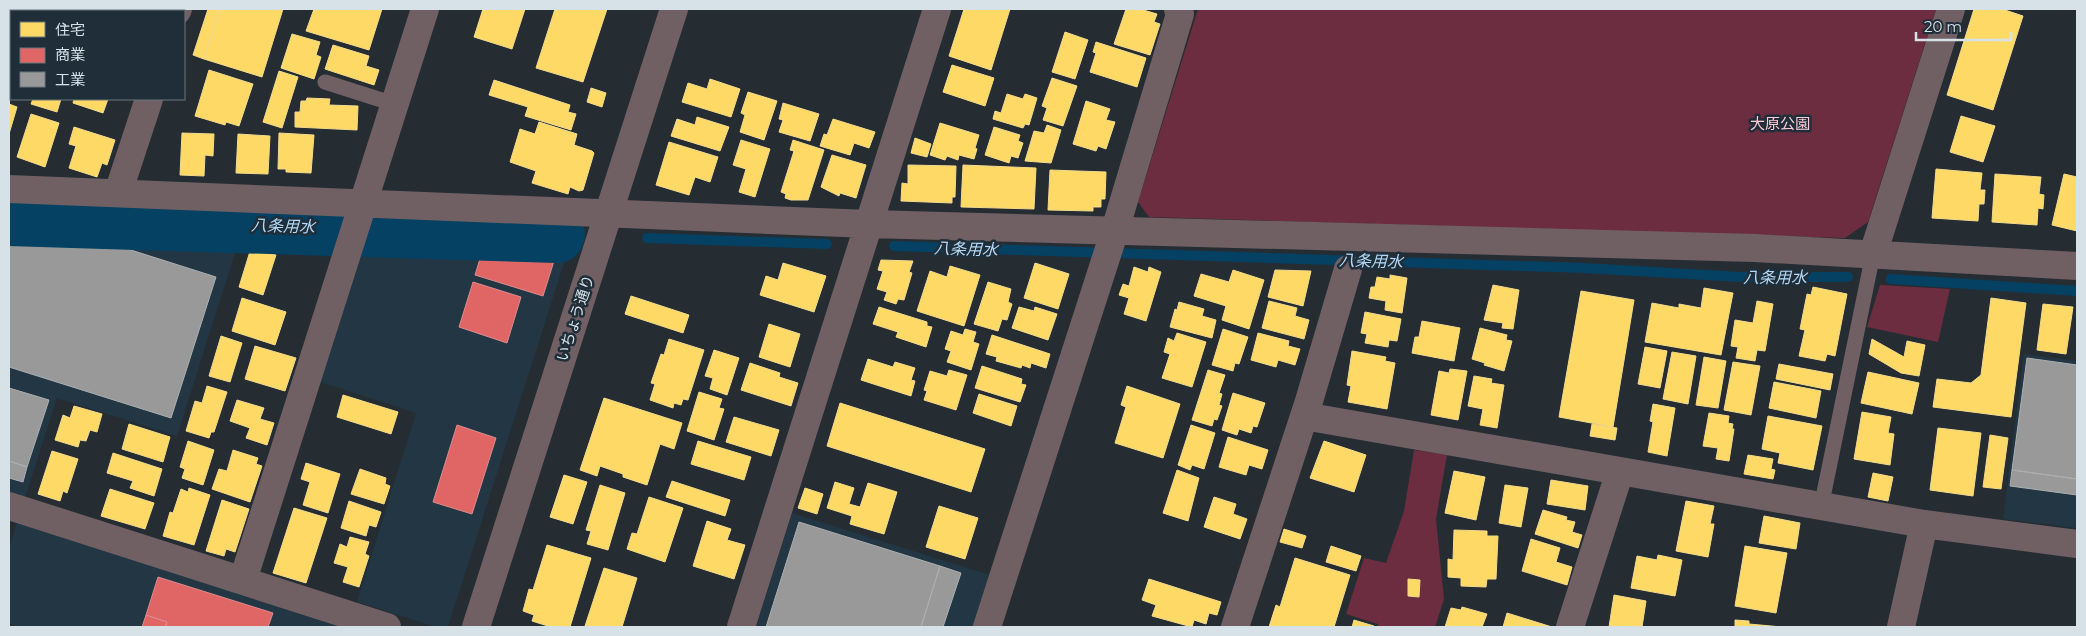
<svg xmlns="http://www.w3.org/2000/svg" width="2086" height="636" font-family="Montserrat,'Noto Sans JP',sans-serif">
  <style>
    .built { fill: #223644 }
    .green { fill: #6b2d3f }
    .homes { fill: #ffd966; stroke: #f3db8d }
    .shops { fill: #e06666; stroke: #dd8b8d }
    .industry { fill: #999; stroke: #acafb1 }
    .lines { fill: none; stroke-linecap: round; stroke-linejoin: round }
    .stream { stroke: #054163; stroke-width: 10 }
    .river { stroke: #054163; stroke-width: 56 }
    .service { stroke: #706064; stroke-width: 15 }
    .minor { stroke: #706064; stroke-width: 28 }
    .tertiary { stroke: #706064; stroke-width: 28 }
    .labels { text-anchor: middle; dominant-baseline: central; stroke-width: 5; stroke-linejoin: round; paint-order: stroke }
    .park-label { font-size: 15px; fill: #fbccd4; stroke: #1f2e39 }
    .street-label { font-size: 15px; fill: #d7e1e8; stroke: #1f2e39 }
    .water-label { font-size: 16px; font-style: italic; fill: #b3d7f4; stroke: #1f2e39 }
  </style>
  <rect width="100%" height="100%" fill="#252d33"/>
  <!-- built -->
  <path class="built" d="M9 222 242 231 177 436 57 398 25 498 9 493Z
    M366 236 570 244 448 627H436L357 602 416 413 320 382Z
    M2024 354 2077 361V528L2003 519Z
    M792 513 990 575 973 627H756Z
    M17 522 348 627H19L9 624V548Z"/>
  <!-- green -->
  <path class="green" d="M1198 9H1936L1868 222 1845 238 1149 217 1138 202Z
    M1880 285 1950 289 1938 342 1867 327Z
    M1414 450 1447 455 1436 519 1444 599 1435 627H1378V624L1346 614 1364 558 1386 563 1404 511Z"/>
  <!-- homes -->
  <path class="homes" d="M9 9H49L48 11H11V14H9Z
    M122 9H155L154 11H130Z
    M208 9H220L204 59 193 55Z
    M220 9H283L262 77 204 59Z
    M314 9H382L369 50 306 31Z
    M483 9H525L512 49 474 37Z
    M555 9H607L583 82 536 68Z
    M964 9H1010L991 70 949 56Z
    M1126 9H1140L1157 14 1154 22 1160 24 1150 55 1114 44Z
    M1974 9H2002L2023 16 1993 110 1947 95Z
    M11 31V59H9V37Z
    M1065 32 1088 40 1075 79 1052 72Z
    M292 34 320 42 316 55 321 57 314 79 281 68Z
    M1096 42 1146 58 1137 87 1090 72 1096 53 1093 52Z
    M333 45 369 56 366 66 379 70 374 85 325 69Z
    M952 65 994 78 985 106 943 92Z
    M9 68H11V94L9 93Z
    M209 70 253 84 239 126 226 122 225 125 195 116Z
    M279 71 298 77 282 128 263 122Z
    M1052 78 1077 86 1063 126 1043 120 1047 108 1042 106Z
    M710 79 740 89 731 117 682 102 688 83 707 89Z
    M494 80 570 105 568 112 576 114 571 130 525 116 528 107 489 95Z
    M591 88 606 93 602 107 587 102Z
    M748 92 777 101 764 140 740 132 745 115 741 113Z
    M1007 94 1023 99 1025 94 1037 98 1029 125 1025 124 1023 128 993 119 995 111 1001 113Z
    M307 98 330 99 329 105 358 106 357 130 295 127V112H300L301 101H306Z
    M33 99H61L57 112 31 104Z
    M74 99H108L103 113 73 103Z
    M1086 101 1110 109 1106 120 1115 122 1106 149 1098 146 1096 151 1073 144Z
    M783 103 819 114 810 141 779 132 783 120 779 119Z
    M9 104 17 107 9 134Z
    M31 114 59 123 45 167 17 157Z
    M1961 116 1995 126 1983 162 1950 152Z
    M697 117 729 127 720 151 671 136 677 119 695 125Z
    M833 119 875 132 869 148 854 143 850 155 820 146 824 134 827 135Z
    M539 122 577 134 574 145 592 151 594 153 583 190 579 191 570 187 568 194 532 183 536 171 510 162 520 129 535 134Z
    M940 123 979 135 975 148 977 149 974 159 959 155 958 160 947 156 945 160 930 155Z
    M1047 125 1061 130 1051 163 1025 161 1034 131 1044 133Z
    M74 127 115 140 107 165 102 163 97 177 69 168 76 146 69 144Z
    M994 127 1020 135 1018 141 1023 143 1018 158 1011 156 1009 163 985 155Z
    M182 133 214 134 213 156 205 155 204 176 180 175Z
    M279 133 314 135 311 173 286 172V169H278Z
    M238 134 270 136 268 174 236 173Z
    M915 138 931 144 927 157 911 153Z
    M741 140 770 149 755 197 739 192 746 169 733 165Z
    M793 140 824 150 808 200H791L785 198 786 194 781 192 794 151 790 150Z
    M669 142 718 157 710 182 695 177 689 195 656 185Z
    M832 155 866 165 856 198 840 193 839 196 821 187Z
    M908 165 956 166 955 197H952V203L901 201 902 183 908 184Z
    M963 165 1036 168 1034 209 961 207Z
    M1936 169 1982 173 1980 190H1985L1984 204H1979L1978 221 1932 218Z
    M1050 170 1106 172 1105 199H1101V207H1093V211L1048 210Z
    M1995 174 2041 177 2039 194 2044 195 2043 209 2038 208 2037 225 1992 222Z
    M2064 174 2077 177V231L2052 225Z
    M251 248 276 255 263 295 239 287Z
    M881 260 913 261 909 272 912 273 904 300 898 299 896 304 884 300 887 292 877 289 883 271 878 270Z
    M783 263 826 276 814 312 760 295 766 276 778 280Z
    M1035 263 1069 274 1058 309 1024 298Z
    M950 266 980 275 964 326 917 311 930 271 947 277Z
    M1134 267 1148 272 1149 267 1161 272 1146 321 1124 314 1129 298 1119 295 1123 284 1129 286Z
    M1233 270 1264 280 1249 329 1222 320 1226 306 1194 296 1201 274 1229 282Z
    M1275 270 1311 271 1303 306 1268 297Z
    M1390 275 1407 278 1402 313 1385 310 1386 301 1369 298 1371 287H1375L1377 277 1390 279Z
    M988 282 1011 289 1008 302 1012 304 1007 320 1002 319 998 331 974 324Z
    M1493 285 1519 290 1513 329 1502 328 1503 323 1484 320Z
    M1813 287 1847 294 1835 356 1827 354 1825 361 1799 356 1805 330 1800 329 1807 294 1811 295Z
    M1704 288 1733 293 1721 355 1645 342 1652 303 1679 308V304L1701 308Z
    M1581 291 1634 300 1613 427 1559 417Z
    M631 296 689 315 683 333 625 314Z
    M242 298 286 312 275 345 232 331Z
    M1991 298 2026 303 2011 417 1933 407 1937 379 1971 383 1981 375Z
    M1269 301 1297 308 1295 316 1309 320 1304 339 1262 328Z
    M1757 301 1773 304 1765 351 1757 350 1755 361 1736 358 1738 347 1731 346 1735 320 1753 323Z
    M1179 302 1204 309 1202 316 1216 320 1212 338 1170 327 1175 309 1177 310Z
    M2043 304 2073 307 2066 354 2037 350Z
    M879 307 927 322V326L932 327 926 347 896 337 898 332 873 324Z
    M1019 307 1034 311 1035 307 1057 314 1048 340 1012 328Z
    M1365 312 1401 319 1397 341 1389 340 1388 347 1365 343 1367 334 1361 333Z
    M1422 321 1460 328 1454 361 1412 353 1415 337H1419Z
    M769 324 800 334 790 367 759 357Z
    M1480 328 1507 335 1506 340 1512 341 1504 371 1484 365 1485 363 1472 359Z
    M965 329 976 332 973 342 979 344 971 370 947 362 951 351 945 349 951 331 963 335Z
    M1223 329 1248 337 1239 364 1235 363 1233 371 1212 365Z
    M1177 333 1206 342 1192 387 1162 378 1170 354 1164 352 1168 338 1174 341Z
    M1258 333 1289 341 1288 346 1300 349 1295 365 1278 360 1276 367 1251 360Z
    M992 335 1050 354 1046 368 1031 363 1030 368 1022 365 1021 368 996 361 997 357 986 354Z
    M221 336 242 343 230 382 209 376Z
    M669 339 704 350 688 400 683 399 681 405 674 403 673 408 650 400 655 384 651 383 661 354 664 355Z
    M1872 339 1904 357 1907 341 1925 345 1919 376 1901 373 1869 354Z
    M255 346 296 358 285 391 245 379Z
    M1645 347 1667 351 1660 388 1638 384Z
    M714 350 739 358 727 395 710 389 713 378 705 376Z
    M1352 351 1386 357 1385 361 1395 363 1387 409 1348 402 1351 386 1347 385Z
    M1672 352 1696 356 1688 404 1663 399Z
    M1704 357 1726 361 1718 408 1696 405Z
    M868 359 893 367 895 362 915 368 911 380 915 381 911 396 861 380Z
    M1733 362 1760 366 1751 415 1724 410Z
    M750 363 780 373 779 377 798 383 791 406 741 390Z
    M1779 364 1833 374 1830 390 1776 379Z
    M982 366 1022 379 1021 384 1026 385 1020 402 975 388Z
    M1450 369 1467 371 1458 420 1431 415 1439 371 1449 373Z
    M949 370 967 375 956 410 924 400 927 391 924 390 930 371 947 376Z
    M1208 370 1225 375 1219 393 1222 394 1219 405 1222 406 1217 420 1214 419 1212 426 1192 420Z
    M1868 372 1919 383 1912 414 1861 403Z
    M1474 376 1492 379 1491 383 1504 385 1497 428 1480 425 1483 409 1468 406Z
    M1774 382 1821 391 1816 418 1769 408Z
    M207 386 227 392 214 432H211L209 438 186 431 195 401 202 403Z
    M1127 386 1180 404 1163 458 1115 443 1126 407 1121 405Z
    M699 392 722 399 719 408 724 409 714 440 687 431Z
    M1233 393 1265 403 1257 427 1253 426 1251 433 1239 429 1237 435 1222 430Z
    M979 394 1017 406 1011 426 973 413Z
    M343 395 398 412 391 434 337 417Z
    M604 398 682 423 674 449 660 444 647 485 623 477V474L600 466 597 476 580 470Z
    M237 400 264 408 260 419 274 423 267 445 246 438 250 428 230 421Z
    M840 403 985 449 971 492 827 446Z
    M1653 404 1675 408 1667 456 1648 452 1653 422 1650 421Z
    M74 406 102 414 97 432 90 430 86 441 80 440 78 447 55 440 63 415 70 418Z
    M1862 412 1891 417 1888 433 1894 434 1890 465 1854 459Z
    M1709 413 1729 416 1728 423 1733 424 1732 429H1734L1729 461 1716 459 1718 448 1703 446Z
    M1768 416 1822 426 1813 470 1778 463 1780 453 1762 449Z
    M734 417 779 430 771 456 726 442Z
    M129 424 170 437 163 462 122 449Z
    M1592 424 1617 428 1615 440 1590 436Z
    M1191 425 1215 433 1204 469 1192 465 1190 470 1178 465Z
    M1938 428 1981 433 1973 496 1930 490Z
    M1990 435 2008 438 2001 489 1983 487Z
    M1228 437 1268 450 1262 469 1249 465 1246 475 1219 467Z
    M188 441 214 450 203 485 182 478 185 469 180 467Z
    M698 441 751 457 744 480 691 464Z
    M1324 441 1366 455 1354 492 1310 478Z
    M233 450 258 458 256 464 262 466 250 502 212 489 219 469 227 471Z
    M52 451 78 459 67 493 63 491 60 501 38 494Z
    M113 453 162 469 154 496 130 488 133 481 107 473Z
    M1748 455 1773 459 1771 469 1775 470 1773 479 1744 474Z
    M306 463 340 474 328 513 303 505 310 482 301 479Z
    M360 469 386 478 385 484 390 486 384 504 351 494Z
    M1177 470 1199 478 1188 521 1163 513Z
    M1454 471 1485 477 1476 520 1445 513Z
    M1873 473 1893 477 1888 501 1868 497Z
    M564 475 587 482 573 524 550 517Z
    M1551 480 1588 486 1585 510 1547 504Z
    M672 481 730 500 725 516 666 497Z
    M835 482 854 488 849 504 860 507 868 483 897 492 884 534 850 524 852 516 827 508Z
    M600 485 625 493 608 550 587 544 591 531 586 530Z
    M1505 485 1528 488 1521 527 1499 523Z
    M189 488 210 495 194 545 163 536 170 512 173 513 181 489 188 492Z
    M805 488 823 494 817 514 798 508Z
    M110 489 154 503 145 529 101 516Z
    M649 497 683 508 665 562 627 549 632 533 637 534Z
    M1214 497 1236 504 1233 514 1247 519 1240 539 1204 527Z
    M222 500 249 509 235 552 226 549 224 556 206 551Z
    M349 501 381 512 376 527 369 525 366 536 341 528Z
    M1686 501 1714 506 1710 524H1714L1708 557 1676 551Z
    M939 506 978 518 965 559 926 547Z
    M294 508 327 518 306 583 273 573Z
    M1543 510 1567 517 1566 520 1575 522 1572 532 1582 535 1578 548 1535 534Z
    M1764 516 1800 523 1796 549 1759 543Z
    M707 521 731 529 727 540 745 545 734 579 693 566Z
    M1284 529 1306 536 1302 548 1280 542Z
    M1454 530 1487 531V536H1498L1496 579H1487L1486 587 1461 586V578L1448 577V559L1453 560Z
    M350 537 369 542 365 554 369 556 359 587 343 582 348 567 334 563 340 544 347 547Z
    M1531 539 1560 548 1556 562 1572 567 1567 585 1522 571Z
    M547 545 591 558 570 627H551L532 621 534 615 523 611 529 589 533 590Z
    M1331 546 1361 556 1356 571 1326 562Z
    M1745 546 1787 553 1776 613 1735 606Z
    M1658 555 1682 560 1675 596 1631 588 1637 556 1657 560Z
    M1295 558 1350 575 1334 627H1269L1276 605 1280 607Z
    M604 568 637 578 622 627 585 626Z
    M1149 579 1221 602 1217 615 1209 613 1206 624 1194 620 1192 627 1152 616 1156 605 1142 600Z
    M1408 579 1420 580 1419 597 1408 596Z
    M1614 595 1646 601 1642 627H1609Z
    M1462 607 1487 614 1482 627H1445L1451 608 1461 610Z
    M1507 613 1552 627H1503Z
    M1354 620 1374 626 1373 627H1352Z
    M1735 620 1749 621V624L1782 627H1735Z"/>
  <!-- shops -->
  <path class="shops" d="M483 249H515L554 261 543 296 475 275Z
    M473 282 521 297 507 343 459 327Z
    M457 425 496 438 472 514 433 502Z
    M158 577 273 613 268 627H165L167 622 146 615Z
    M146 615 167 622 165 627H142Z"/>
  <!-- industry -->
  <path class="industry" d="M9 235 90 237 216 277 171 418 9 367Z
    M2027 358 2077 365V479L2012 470Z
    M9 388 49 400 27 467 9 461Z
    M9 461 27 467 23 482 9 478Z
    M2012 470 2077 479V495L2010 486Z
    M799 522 940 566 921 627H766Z
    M940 566 961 573 943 627H921Z"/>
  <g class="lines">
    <!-- stream -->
    <path class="stream" d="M647 238 827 244
      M894 246 1584 268 1741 277H1848
      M1891 279 2077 291"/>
    <!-- river -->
    <path class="river" d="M9 218 557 235"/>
    <!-- service -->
    <path class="service" d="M325 82 394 104
      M1821 507 1873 254"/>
    <!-- minor -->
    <path class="minor" d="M177 11 178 9
      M9 189 869 224 1755 248 2077 266
      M118 193 149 99
      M1873 254 1951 9
      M1304 416 1924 524 2077 544
      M9 506 387 627
      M243 580 425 9
      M741 627 937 9
      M987 627 1115 230 1180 14 1178 9
      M1235 627 1309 401 1348 269
      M1570 627 1620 471
      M1901 627 1924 524"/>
    <!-- tertiary -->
    <path class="tertiary" d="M476 627 674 9"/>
  </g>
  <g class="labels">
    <!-- park labels -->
    <g class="park-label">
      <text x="1780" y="123">大原公園</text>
    </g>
    <!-- street labels -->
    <g class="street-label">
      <text transform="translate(575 318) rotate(-72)">いちょう通り</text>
    </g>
    <!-- water labels -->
    <g class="water-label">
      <text transform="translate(283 226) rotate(2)">八条用水</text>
      <text transform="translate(966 249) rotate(2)">八条用水</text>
      <text transform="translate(1371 261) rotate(2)">八条用水</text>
      <text x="1775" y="277">八条用水</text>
    </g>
  </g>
  <!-- border -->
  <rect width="2086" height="636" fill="none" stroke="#d7e1e8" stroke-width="20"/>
  <!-- legend -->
  <rect x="10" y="10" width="175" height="90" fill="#1f2e39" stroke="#69767f"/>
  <rect x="20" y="22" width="25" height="15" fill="#ffd966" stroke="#69767f"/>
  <text x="55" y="35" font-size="15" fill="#d7e1e8">住宅</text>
  <rect x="20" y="48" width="25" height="15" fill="#e06666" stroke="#69767f"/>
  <text x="55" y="60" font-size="15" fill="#d7e1e8">商業</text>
  <rect x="20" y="72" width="25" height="15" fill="#999999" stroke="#69767f"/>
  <text x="55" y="85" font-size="15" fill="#d7e1e8">工業</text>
  <!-- scale -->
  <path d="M1916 32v8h95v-8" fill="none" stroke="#d7e1e8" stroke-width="2.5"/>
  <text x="1924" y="32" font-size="15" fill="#d7e1e8" stroke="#1f2e39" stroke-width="4" paint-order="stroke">20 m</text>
</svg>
